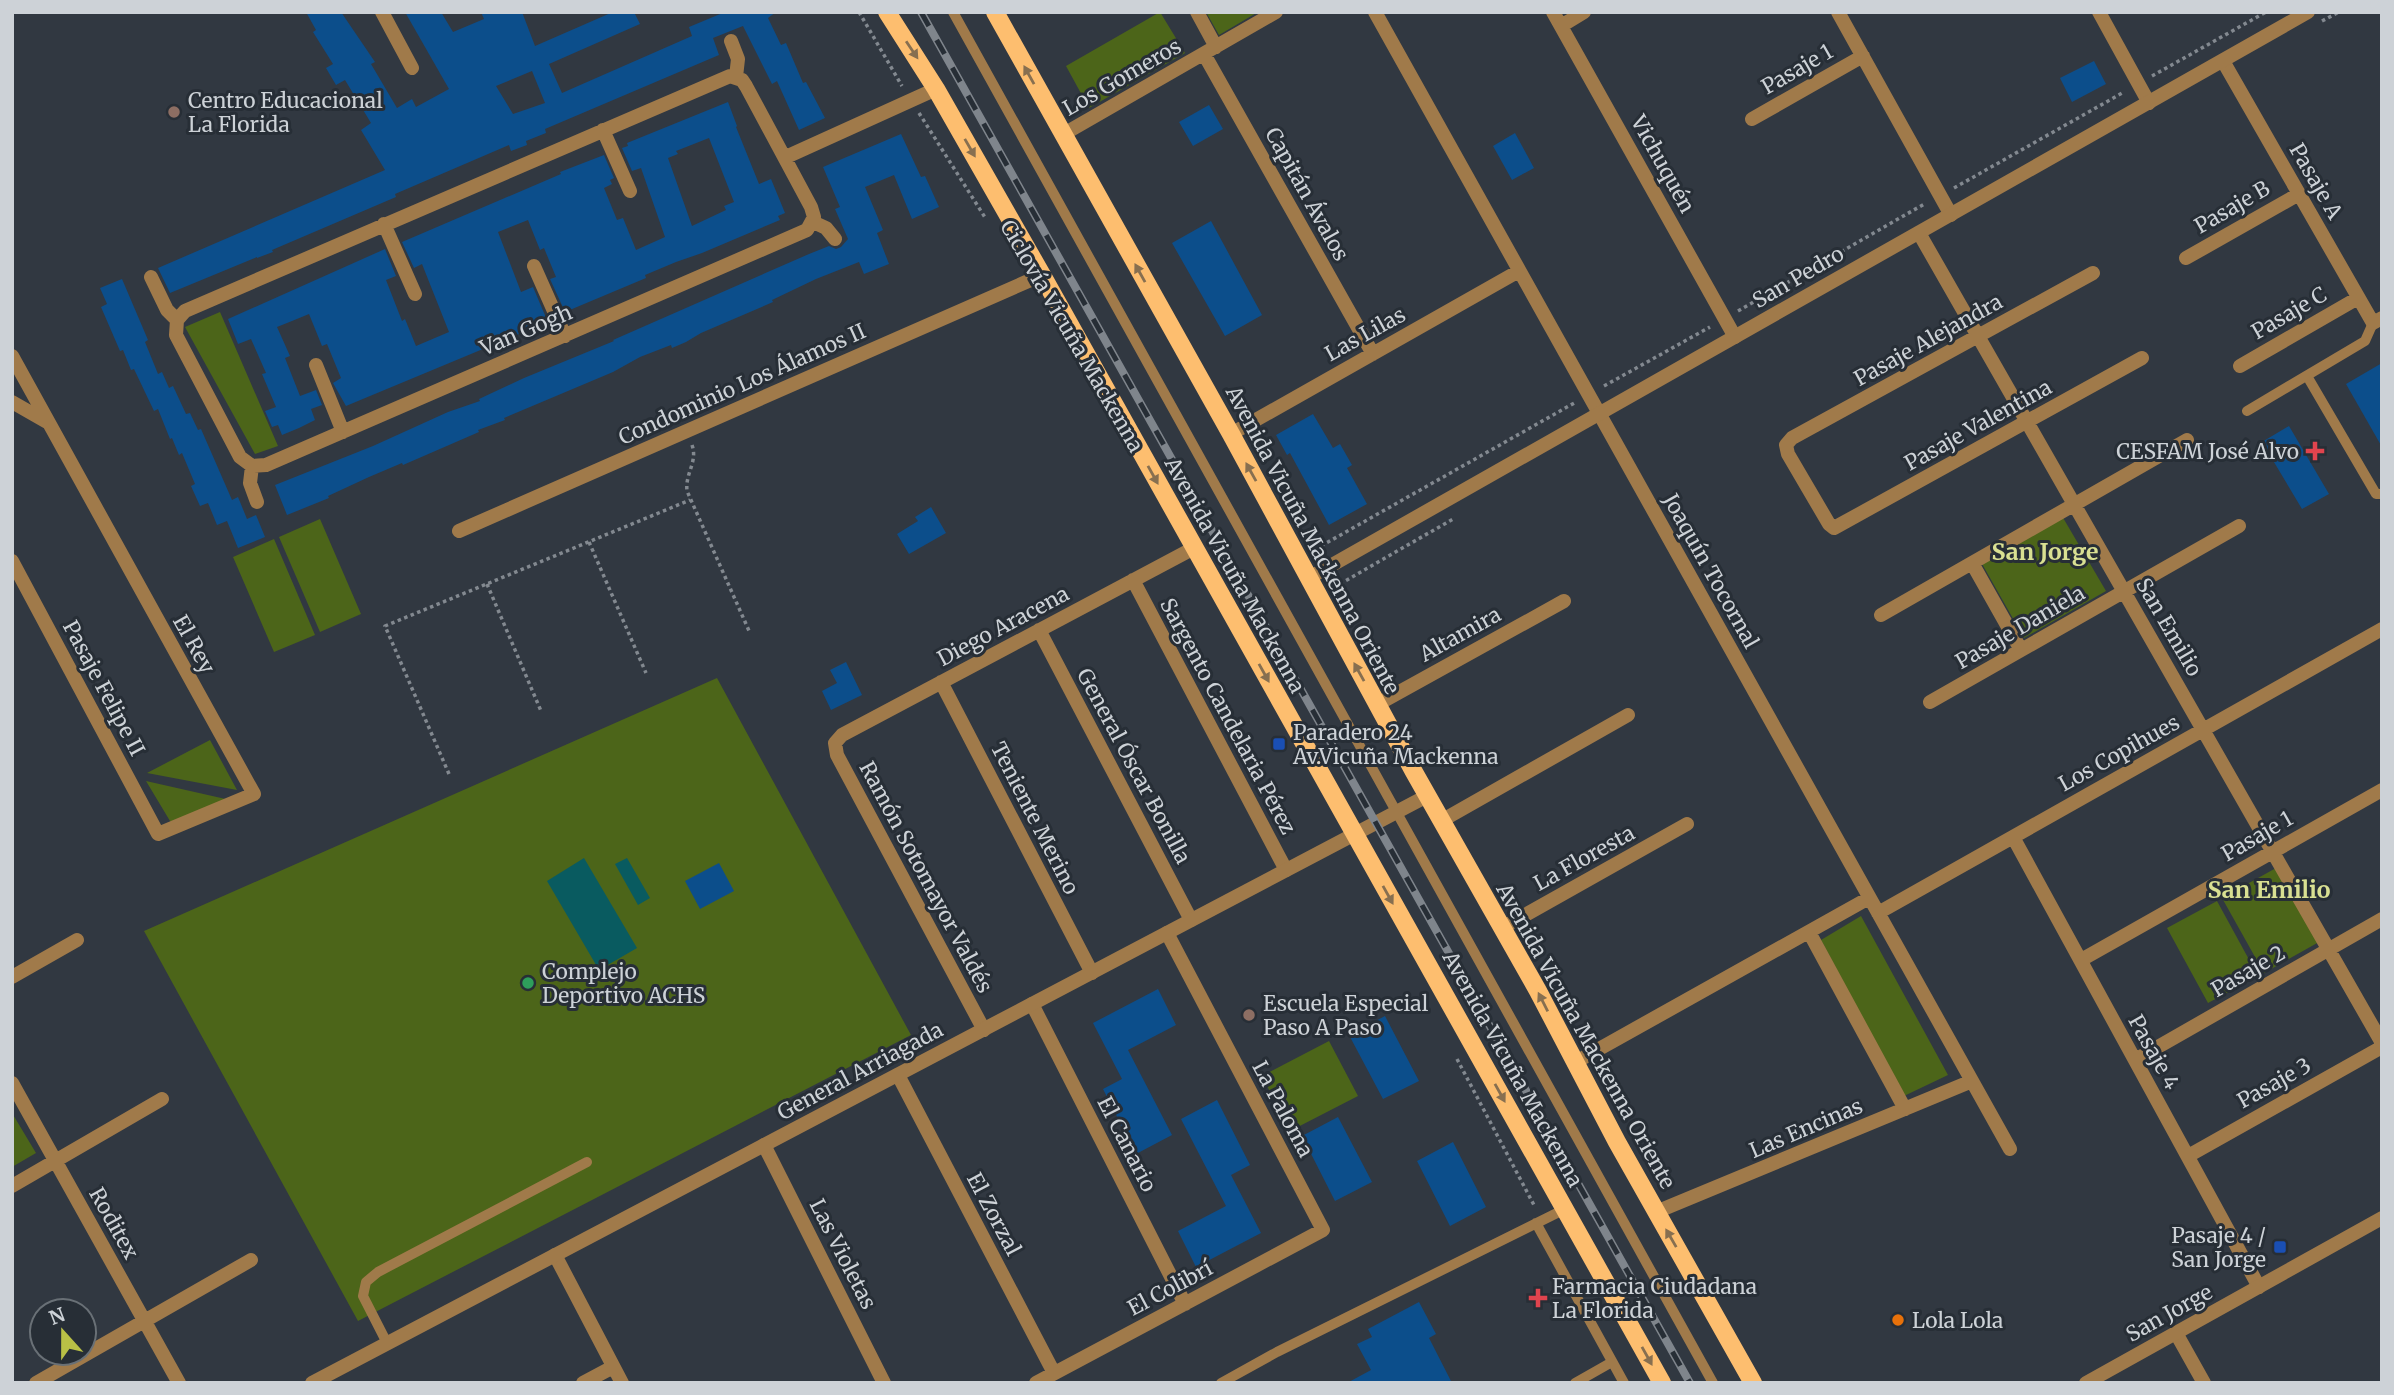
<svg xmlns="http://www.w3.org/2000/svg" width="2394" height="1395" font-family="Merriweather,serif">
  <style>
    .green { fill: #4c6519 }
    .water { fill: #095b60 }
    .building { fill: #0c4e8b; fill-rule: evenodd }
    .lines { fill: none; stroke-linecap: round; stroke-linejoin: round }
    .path { stroke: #838990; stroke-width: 3.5; stroke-dasharray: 3.5 3.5; stroke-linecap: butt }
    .service { stroke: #a07a4a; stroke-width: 10 }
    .minor { stroke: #a07a4a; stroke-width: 14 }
    .tertiary { stroke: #a07a4a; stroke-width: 14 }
    .primary { stroke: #fdbe6f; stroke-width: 18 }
    .rail-casing { stroke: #7f858c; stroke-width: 8 }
    .rail { stroke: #272e36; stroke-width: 5; stroke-dasharray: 16; stroke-linecap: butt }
    .oneway { fill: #876f50 }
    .education-dot { fill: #8d6e63; stroke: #272e36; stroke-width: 2.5 }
    .health-dot { fill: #e0444e; stroke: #272e36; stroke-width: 2.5 }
    .transit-dot { fill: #1a4fb4; stroke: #272e36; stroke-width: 2.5 }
    .leisure-dot { fill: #2e9e5b; stroke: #272e36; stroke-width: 2.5 }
    .food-dot { fill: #e8710a; stroke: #272e36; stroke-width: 2.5 }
    .labels { text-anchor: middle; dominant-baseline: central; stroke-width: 6; stroke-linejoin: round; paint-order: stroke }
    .street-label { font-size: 21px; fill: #cdd2d7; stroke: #272e36 }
    .poi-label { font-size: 21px; fill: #cdd2d7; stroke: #272e36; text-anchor: start }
    .neighbourhood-label { font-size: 23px; font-weight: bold; fill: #d9e092; stroke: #272e36 }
  </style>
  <rect width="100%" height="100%" fill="#313841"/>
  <!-- green -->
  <path class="green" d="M1160 12 1185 53 1089 108 1066 66Z
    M1206 12H1258L1219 35Z
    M220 312 278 446 255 454 185 327Z
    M2062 516 2106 591 2024 638 1981 562Z
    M320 519 361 614 320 632 279 537Z
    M274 539 315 635 274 652 233 557Z
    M717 678 911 1035 358 1321 144 931Z
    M210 740 237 790 147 773Z
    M146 781 230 800 175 822 170 821Z
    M2276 868 2319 942 2264 973 2222 898Z
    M2217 901 2258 976 2208 1003 2167 928Z
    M1861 916 1948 1075 1904 1096 1821 940Z
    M1329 1041 1358 1096 1290 1131 1262 1076Z
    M12 1113 36 1153 12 1167Z"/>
  <!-- water -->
  <path class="water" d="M584 858 637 948 599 970 547 881Z
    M627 858 650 898 638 905 615 864Z"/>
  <!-- building -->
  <path class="building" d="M306 12H341L375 62 371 64 397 108 412 99 416 107 449 89 405 12H441L453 32 484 19 481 12H522L535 46 613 12H634L640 24 549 64 562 93 692 36 689 27 725 12H776L768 18 781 45 786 43 803 83 806 82 825 118 799 130 777 81 772 84 743 26 713 38 719 55 545 129 546 133 526 141 527 145 511 151 509 145 395 194 396 197 272 250 273 252 257 258V257L170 293 158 268 385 170 361 130 371 123 345 80 336 85 326 68 333 64 313 32 316 30ZM532 71 545 103 513 114 496 86Z
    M2094 61 2106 84 2072 102 2060 78Z
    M728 102 737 126 736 127 759 184 771 179 785 213 778 216 780 220 702 253 676 262 645 275 646 278 565 312 550 279 556 277 544 248 540 250 528 220 498 232 521 292 533 287 547 320 542 322 543 324 346 406 333 383 341 378 327 344 322 346 309 314 292 321 277 327 290 356 285 358 300 396 316 390 322 405 311 409 315 420 299 428 282 435 278 425 272 427 265 411 276 407 262 374 266 373 251 339 238 344 228 319 385 249 396 276 386 280 402 321 405 319 416 346 449 332 422 264 414 268 402 242 561 174 560 172 604 155 614 178 610 180 612 184 604 188 617 220 623 218 636 250 665 237 641 168 632 171 622 148 628 146 627 143ZM709 138 734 202 724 206 726 210 692 226 668 158 678 154 676 151Z
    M1209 105 1223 129 1193 146 1179 122Z
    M1515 133 1534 168 1512 180 1493 146Z
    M901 134 921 177 925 176 939 207 912 219 894 175 865 187 883 230 877 233 889 264 864 274 859 262 816 279 772 300 773 302 701 333 686 342 672 348 671 345 640 357 613 372 504 418 505 420 478 430 479 432 403 465 402 463 369 477 328 496 329 498 287 515 275 485 373 446 448 412 480 401 479 399 524 378 614 341 613 340 809 254 829 246 836 249 841 247 848 239 835 209 840 207 823 167Z
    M1211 221 1262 315 1225 336 1172 243Z
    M122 279 148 340 145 342 158 374 162 372 169 388 173 386 186 414 190 413 198 430 201 429 232 500 238 497 247 519 256 515 265 537 238 548 227 521 217 525 208 503 200 506 191 486 195 484 182 453 179 455 172 438 170 439 158 409 154 411 134 369 131 370 123 350 120 351 101 307 107 304 100 288Z
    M2382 363V447L2346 384Z
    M1313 414 1333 448 1340 444 1352 465 1347 468 1367 504 1329 525 1290 453 1287 455 1276 435Z
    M2289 426 2329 494 2302 509 2262 442Z
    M931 507 946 533 909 554 897 534 918 521 915 517Z
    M846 662 862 695 831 710 822 691 837 683 830 670Z
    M719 863 734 891 700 909 685 881Z
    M1158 989 1176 1025 1128 1050 1172 1135 1136 1154 1103 1089 1122 1079 1093 1023Z
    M1385 1016 1419 1081 1383 1099 1349 1035Z
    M1217 1100 1250 1165 1231 1175 1261 1233 1196 1267 1178 1231 1226 1206 1181 1119Z
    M1338 1117 1372 1182 1335 1201 1302 1136Z
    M1453 1142 1486 1207 1450 1226 1417 1161Z
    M1419 1302 1436 1334 1429 1338 1452 1383H1347L1371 1370 1357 1344 1372 1337 1368 1329Z"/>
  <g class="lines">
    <!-- path -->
    <path class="path" d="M859 12 902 86
      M2322 21 2339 12
      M2152 76 2266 12
      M919 113 986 219
      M1954 188 2124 92
      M1738 311 1926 203
      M1604 386 1710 327
      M692 445C698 462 685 473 687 491L750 633
      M589 542 646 673
      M1321 546 1576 402
      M487 584 541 711
      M1340 584 1453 519
      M449 774 385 626 690 500
      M1457 1059 1535 1207"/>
    <!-- service -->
    <path class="service" d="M953 12 1713 1383
      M2307 376 2376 494H2382
      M2247 411 2365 341 2373 323
      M1536 1223 1624 1383
      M387 1343 363 1296 366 1282 378 1272 587 1162
      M1221 1383 1277 1352 1565 1209
      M1575 1383 1612 1362"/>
    <!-- minor -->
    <path class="minor" d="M382 12 412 68
      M1197 12 1216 47
      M1375 12 2010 1149
      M1553 12 1735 337
      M1838 12 1951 215
      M2099 12 2149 103
      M1561 26 1584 12
      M731 41 738 59 736 77
      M1204 54 1373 354
      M2223 61 2373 323 2382 318
      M730 76 742 80 746 86 811 207 814 217 807 230 266 465 252 466 240 457 176 335 177 320 185 311Z
      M1752 119 1863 56
      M603 130 630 191
      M1062 135 1276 12
      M786 157 936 89
      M813 222 826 228 835 239
      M384 224 415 294
      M1919 233 2382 1043
      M2186 258 2299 194
      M534 266 565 336
      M2093 273 1792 438 1786 445 1788 454 1829 524 1834 528 2142 358
      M151 277 167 310 177 320
      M12 356 254 794 158 834 12 561
      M316 365 343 432
      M2240 366 2358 298
      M12 402 47 422
      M1231 434 1519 271
      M252 466 250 483 257 502
      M459 531 1042 275
      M1972 563 2021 650
      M1133 580 1286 870
      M1881 615 2187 440
      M1039 630 1191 920
      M941 682 1092 973
      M1930 702 2239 526
      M1376 705 1564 601
      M1441 821 1628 715
      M2013 837 2259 1287
      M1878 913 2382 629
      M1502 928 1687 824
      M1809 932 1905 1109
      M2081 960 2382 790
      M12 977 77 940
      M1032 1004 1185 1304
      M984 1030 837 755 835 743 842 735 1194 548
      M2135 1060 2382 919
      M1574 1063 1869 898
      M898 1075 1054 1373
      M12 1083 179 1383
      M764 1145 884 1383
      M2188 1156 2382 1047
      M12 1186 162 1099
      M1656 1212 1972 1081
      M555 1255 622 1383
      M2176 1333 2204 1383
      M36 1383 251 1260
      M583 1383 613 1367
      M1036 1383 1323 1230 1167 933"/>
    <!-- tertiary -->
    <path class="tertiary" d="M1309 578 2308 12
      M312 1383 1427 796
      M2086 1383 2382 1218"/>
    <!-- primary -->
    <path class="primary" d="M887 12 936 89 1042 275 1662 1383
      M995 12 1231 434 1414 772 1538 991 1617 1142 1753 1383"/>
    <defs>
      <path id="rail" d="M921 12 1690 1383"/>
    </defs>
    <!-- rail casing -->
    <use href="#rail" class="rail-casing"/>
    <!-- rail -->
    <use href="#rail" class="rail"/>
  </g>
  <!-- one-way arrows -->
  <defs><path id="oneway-solid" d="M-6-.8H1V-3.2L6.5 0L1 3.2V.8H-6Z" transform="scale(1.75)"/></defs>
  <g class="oneway">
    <use href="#oneway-solid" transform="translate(912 50) rotate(56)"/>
    <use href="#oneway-solid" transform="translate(1029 75) rotate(-119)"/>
    <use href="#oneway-solid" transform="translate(970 148) rotate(60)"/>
    <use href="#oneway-solid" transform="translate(1140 273) rotate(-119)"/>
    <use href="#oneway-solid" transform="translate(1251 472) rotate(-119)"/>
    <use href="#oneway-solid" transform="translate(1153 475) rotate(61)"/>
    <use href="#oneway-solid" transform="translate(1359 672) rotate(-119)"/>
    <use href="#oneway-solid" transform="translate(1264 673) rotate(61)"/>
    <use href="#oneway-solid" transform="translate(1388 895) rotate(61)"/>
    <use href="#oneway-solid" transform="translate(1543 1002) rotate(-117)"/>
    <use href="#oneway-solid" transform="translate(1500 1093) rotate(61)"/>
    <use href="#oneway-solid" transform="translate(1671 1238) rotate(-120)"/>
    <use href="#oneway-solid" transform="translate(1647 1356) rotate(61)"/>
  </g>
  <!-- markers -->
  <g class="education-dot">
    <circle cx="174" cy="112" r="7"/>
    <circle cx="1249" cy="1015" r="7"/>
  </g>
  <g class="health-dot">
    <path d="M2311.5 440.5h7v7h7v7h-7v7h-7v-7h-7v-7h7z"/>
    <path d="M1534.5 1287.5h7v7h7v7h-7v7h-7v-7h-7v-7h7z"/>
  </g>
  <g class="transit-dot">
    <rect x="1272" y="737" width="14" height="14" rx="3.5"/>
    <rect x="2273" y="1240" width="14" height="14" rx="3.5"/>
  </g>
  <circle class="leisure-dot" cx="528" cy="983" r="7"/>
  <circle class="food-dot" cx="1898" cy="1320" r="7"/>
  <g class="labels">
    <!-- street labels -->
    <g class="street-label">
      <text transform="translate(1797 69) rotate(-30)">Pasaje 1</text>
      <text transform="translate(1122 77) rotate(-30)">Los Gomeros</text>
      <text transform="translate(1663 164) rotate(61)">Vichuquén</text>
      <text transform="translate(2316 181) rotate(60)">Pasaje A</text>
      <text transform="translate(1307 194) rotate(61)">Capitán Ávalos</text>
      <text transform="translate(2232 207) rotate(-30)">Pasaje B</text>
      <text transform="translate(1798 277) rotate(-30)">San Pedro</text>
      <text transform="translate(2289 313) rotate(-30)">Pasaje C</text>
      <text transform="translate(526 330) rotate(-23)">Van Gogh</text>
      <text transform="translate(1365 334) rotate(-29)">Las Lilas</text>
      <text transform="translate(1072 336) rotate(60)">Ciclovía Vicuña Mackenna</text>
      <text transform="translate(1928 340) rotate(-29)">Pasaje Alejandra</text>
      <text transform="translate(742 384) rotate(-24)">Condominio Los Álamos II</text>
      <text transform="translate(1978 425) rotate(-29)">Pasaje Valentina</text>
      <text transform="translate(1313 540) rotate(62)">Avenida Vicuña Mackenna Oriente</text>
      <text transform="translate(1711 571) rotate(61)">Joaquín Tocornal</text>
      <text transform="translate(1235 575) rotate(61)">Avenida Vicuña Mackenna</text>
      <text transform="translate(1003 626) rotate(-28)">Diego Aracena</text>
      <text transform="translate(2020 627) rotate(-30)">Pasaje Daniela</text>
      <text transform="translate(2169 627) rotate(60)">San Emilio</text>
      <text transform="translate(1460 634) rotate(-29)">Altamira</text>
      <text transform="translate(194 644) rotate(61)">El Rey</text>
      <text transform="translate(104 688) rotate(62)">Pasaje Felipe II</text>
      <text transform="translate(1228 716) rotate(62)">Sargento Candelaria Pérez</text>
      <text transform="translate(2119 753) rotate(-29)">Los Copihues</text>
      <text transform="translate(1134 766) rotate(62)">General Óscar Bonilla</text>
      <text transform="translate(1035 818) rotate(63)">Teniente Merino</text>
      <text transform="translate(2257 836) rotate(-30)">Pasaje 1</text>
      <text transform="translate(1584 858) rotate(-29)">La Floresta</text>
      <text transform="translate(926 877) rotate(62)">Ramón Sotomayor Valdés</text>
      <text transform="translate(2248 971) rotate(-30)">Pasaje 2</text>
      <text transform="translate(1586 1036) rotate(61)">Avenida Vicuña Mackenna Oriente</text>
      <text transform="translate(2154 1052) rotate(61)">Pasaje 4</text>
      <text transform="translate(1513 1069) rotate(61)">Avenida Vicuña Mackenna</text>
      <text transform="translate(860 1071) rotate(-28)">General Arriagada</text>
      <text transform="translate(2274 1083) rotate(-29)">Pasaje 3</text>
      <text transform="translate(1283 1109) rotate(62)">La Paloma</text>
      <text transform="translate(1806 1128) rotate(-23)">Las Encinas</text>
      <text transform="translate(1127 1144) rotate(63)">El Canario</text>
      <text transform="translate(994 1214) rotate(62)">El Zorzal</text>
      <text transform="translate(114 1223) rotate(61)">Roditex</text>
      <text transform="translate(843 1254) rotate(63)">Las Violetas</text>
      <text transform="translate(1170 1288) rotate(-28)">El Colibrí</text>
      <text transform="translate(2169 1313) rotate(-29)">San Jorge</text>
    </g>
    <!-- poi labels -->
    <g class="poi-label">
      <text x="188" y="100">Centro Educacional<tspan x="188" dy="24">La Florida</tspan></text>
      <text x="2299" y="451" text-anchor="end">CESFAM José Alvo</text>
      <text x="1293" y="732">Paradero 24<tspan x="1293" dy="24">Av.Vicuña Mackenna</tspan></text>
      <text x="542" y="971">Complejo<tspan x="542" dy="24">Deportivo ACHS</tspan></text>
      <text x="1263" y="1003">Escuela Especial<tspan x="1263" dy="24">Paso A Paso</tspan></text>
      <text x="2266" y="1235" text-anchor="end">Pasaje 4 /<tspan x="2266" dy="24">San Jorge</tspan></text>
      <text x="1552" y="1286">Farmacia Ciudadana<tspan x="1552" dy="24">La Florida</tspan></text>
      <text x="1912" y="1320">Lola Lola</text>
    </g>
    <!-- neighbourhood labels -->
    <g class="neighbourhood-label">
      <text x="2045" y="551">San Jorge</text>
      <text x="2269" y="889">San Emilio</text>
    </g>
  </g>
  <!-- border -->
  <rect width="2394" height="1395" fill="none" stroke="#cdd2d7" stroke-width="28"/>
  <!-- north arrow -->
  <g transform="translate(63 1332) rotate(339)"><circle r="33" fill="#272e36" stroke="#697076" stroke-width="2"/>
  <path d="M0-5L12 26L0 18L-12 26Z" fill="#b9c046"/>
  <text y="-10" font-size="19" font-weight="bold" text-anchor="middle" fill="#cdd2d7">N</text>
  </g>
</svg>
